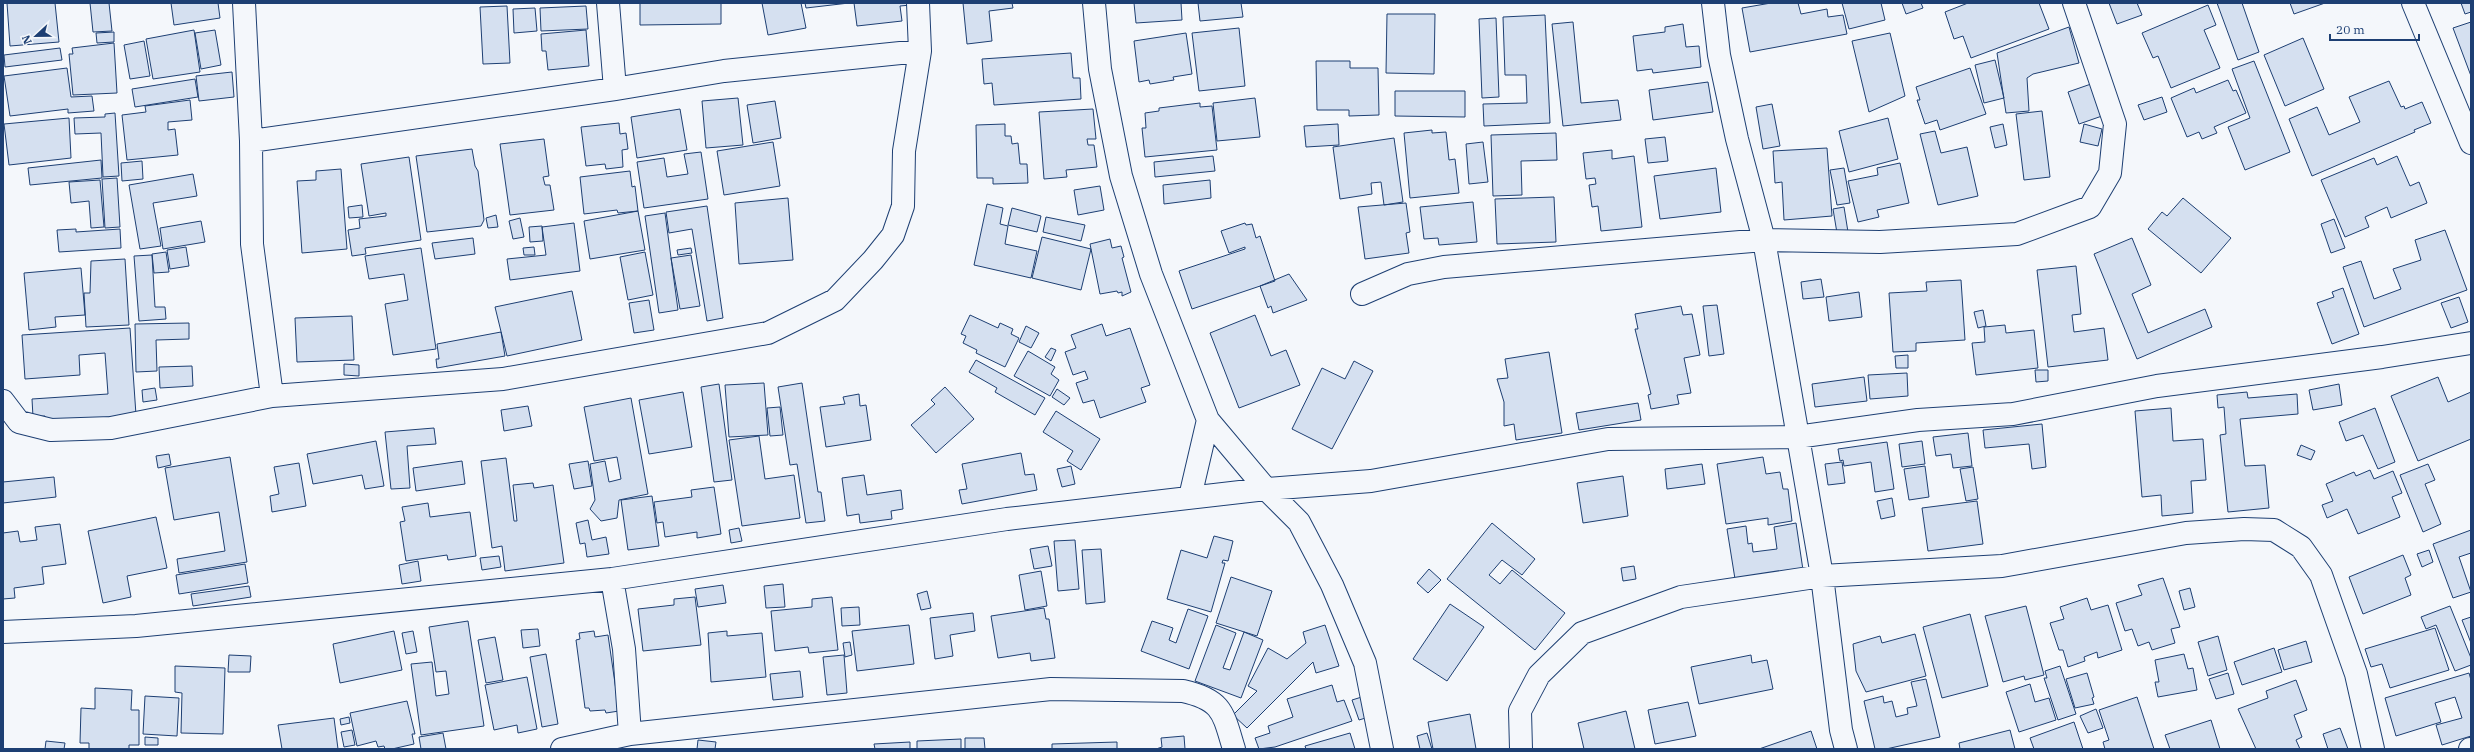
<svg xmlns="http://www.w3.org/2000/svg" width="2474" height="752" font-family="'IBM Plex Serif',serif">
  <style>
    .building { fill: #d5e0f0; stroke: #1d3f73 }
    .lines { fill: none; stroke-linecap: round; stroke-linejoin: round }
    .street-casing { stroke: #1d3f73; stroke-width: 24 }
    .street { stroke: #f4f7fb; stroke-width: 22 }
  </style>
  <rect width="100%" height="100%" fill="#f4f7fb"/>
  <!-- building -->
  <path class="building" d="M7 3H55L59 42 10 46Z
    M90 3H109L112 31 93 32Z
    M171 3H218L220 18 174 25Z
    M640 3H721V24L640 25Z
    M762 3H801L806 28 768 35Z
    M805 3H849L806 8Z
    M854 3H910L911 5 900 6 902 21 857 26Z
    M963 3H1012L1013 8 989 11 992 41 967 44Z
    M1134 3H1181L1182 20 1136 23Z
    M1198 3H1241L1243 17 1200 21Z
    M1771 3H1798L1801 14 1827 9 1828 17 1843 15 1847 34 1750 52 1742 8Z
    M1842 3H1881L1885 20 1849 29Z
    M1902 3H1921L1923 8 1906 14Z
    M1968 3H2039L2049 29 1971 58 1963 36 1954 39 1945 12Z
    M2109 3H2137L2142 15 2117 24Z
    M2217 3H2242L2259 52 2238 60Z
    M2290 3H2325L2294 14Z
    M2461 3H2471V12L2465 14Z
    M2208 5 2216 25 2204 30 2220 68 2171 88 2158 56 2153 58 2142 33Z
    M507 6 510 63 483 64 480 7Z
    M586 6 588 29 541 31 540 8Z
    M535 8 537 31 514 33 513 9Z
    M1387 14H1435L1434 74 1386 73Z
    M1545 15 1550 123 1484 126 1483 104 1527 103 1526 75H1505L1503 17Z
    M1496 18 1499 97 1482 98 1479 19Z
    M1573 22 1581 103 1618 100 1621 120 1563 126 1552 24Z
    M2471 22V76L2453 28Z
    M1683 24 1686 47 1699 46 1701 67 1653 73 1652 69 1637 71 1633 36 1665 32V27Z
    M2069 27 2079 63 2033 74 2027 78 2029 111 2006 113 1997 53Z
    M1239 28 1245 86 1199 91 1192 33Z
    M194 30 200 72 153 79 146 39Z
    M215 30 221 65 201 69 195 33Z
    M586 30 589 66 548 70 546 51H542L541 34Z
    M114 32V42L97 43 96 33Z
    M1186 33 1192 74 1173 77 1174 80 1150 84 1149 80 1139 82 1134 41Z
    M1890 33 1905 96 1869 112 1852 41Z
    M2303 38 2324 89 2285 106 2264 55Z
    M144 41 150 76 130 79 124 45Z
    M114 43 117 93 73 95 69 54H73L72 48Z
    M60 48 62 60 5 67 4 55Z
    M1071 53 1073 78H1080L1081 99 994 105 992 83 984 84 982 59Z
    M1995 60 2004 98 1984 103 1975 65Z
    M1316 61H1350V68H1378L1379 115 1349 116V110H1317Z
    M2254 61 2290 152 2245 170 2228 127 2250 118 2232 69Z
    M67 68 71 97 92 96 94 111 68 113V109L10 116 4 76Z
    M1970 68 1986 114 1940 130 1937 120 1925 124 1917 100H1920L1916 87Z
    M232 72 234 97 199 101 196 76Z
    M195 79 198 97 135 107 132 89Z
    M2228 80 2233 91 2236 90 2246 113 2214 127 2217 133 2202 139 2199 132 2187 137 2171 98 2194 88 2196 93Z
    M2389 81 2401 107 2404 106 2405 109 2422 102 2431 123 2414 130 2415 132 2312 176 2289 119 2317 107 2329 135 2360 122 2349 97Z
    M1708 82 1713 112 1653 120 1649 90Z
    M2091 84 2102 116 2079 124 2068 92Z
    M1395 91H1465V117L1395 116Z
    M2162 97 2167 112 2144 120 2138 105Z
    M738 98 743 145 706 148 702 101Z
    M1255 98 1260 137 1217 141 1213 103Z
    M190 100 192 120 168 122V130L175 129 178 155 127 160 122 115 146 112 145 106Z
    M775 101 781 138 753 143 747 105Z
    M1200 103V107L1212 106 1217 150 1145 157 1142 128H1146L1145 113 1159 111V108Z
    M1772 104 1780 146 1763 149 1756 107Z
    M680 109 687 150 637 158 631 117Z
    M1093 109 1096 139H1087L1088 145H1094L1097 167 1066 170 1067 177 1044 179 1039 112Z
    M2042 111 2050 177 2024 180 2016 114Z
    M115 113 119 176 103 177 101 133 75 134 74 118 105 117V114Z
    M69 118 71 158 9 165 4 124Z
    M1888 118 1898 159 1849 172 1839 131Z
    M619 123 620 134 626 133 628 149 622 150 623 167 606 169 605 164 586 166 581 127Z
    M1005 124V136H1011L1012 144 1018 143 1020 164H1027L1028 183 993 184V178H977L976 125Z
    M1338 124 1339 145 1306 147 1304 126Z
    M2003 124 2007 145 1995 148 1990 127Z
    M2084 124 2102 129 2098 146 2080 142Z
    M1432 130V133L1446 132 1449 160 1455 159 1459 193 1410 198 1404 133Z
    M1935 131 1941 153 1967 147 1978 196 1938 205 1920 134Z
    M1556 133 1557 160 1521 161 1522 195 1493 196 1491 135Z
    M1665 137 1668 161 1648 163 1645 139Z
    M1394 138 1403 202 1384 205 1381 182 1371 183 1372 194 1340 199 1333 147Z
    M544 139 549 176 543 177 545 185H550L554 210 510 215 500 144Z
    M773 142 780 186 724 195 717 151Z
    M1483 142 1488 182 1469 184 1466 144Z
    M1827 148 1832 216 1784 220 1782 182 1775 183 1773 151Z
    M472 149 475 166 478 171 484 220 481 226 427 232 416 156Z
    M1612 150V159L1634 156 1642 227 1601 231 1598 206 1592 207 1589 185 1596 184 1595 178 1586 179 1583 153Z
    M701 152 708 199 644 208 637 162 664 158 667 177 688 174 684 154Z
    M1213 156 1215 171 1155 177 1154 162Z
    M2397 156 2410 186 2419 182 2427 203 2391 218 2387 207 2365 217 2369 227 2345 237 2321 180 2374 158 2377 165Z
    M409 157 421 240 365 248 366 254 352 256 348 230 360 228 359 219 386 216V213L369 216 361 164Z
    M101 160 102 178 30 185 28 168Z
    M142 161 143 179 122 181 121 163Z
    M1900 163 1909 203 1877 210 1879 217 1858 222 1848 181 1878 175 1877 168Z
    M1716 168 1721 212 1660 219 1654 176Z
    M1844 168 1850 203 1837 205 1830 170Z
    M341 169 347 249 302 253 297 181 316 180V171Z
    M630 171 632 187 635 186 638 211 618 213 617 210 584 214 580 177Z
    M193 174 197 196 153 203 161 246 140 249 129 185Z
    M117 178 120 227 105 228 102 179Z
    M100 180 104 227 91 228 89 201 71 203 69 182Z
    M1210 180 1211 198 1164 204 1163 185Z
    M1100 186 1104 210 1078 215 1074 190Z
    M1554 197 1556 242 1497 244 1495 199Z
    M788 198 793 260 739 264 735 203Z
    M2183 198 2231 238 2201 273 2148 229 2162 212 2167 216Z
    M1473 202 1477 242 1439 245 1438 238 1424 239 1420 207Z
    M1406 203 1410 232 1406 233 1409 253 1365 259 1358 207Z
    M987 204 1003 208 1000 224 1008 226 1005 244 1037 251 1031 278 974 265Z
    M362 205 363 217 349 218 348 207Z
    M707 206 723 318 707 321 692 229 669 233 666 212Z
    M1844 207 1848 232 1837 233 1833 209Z
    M1012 208 1041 216 1037 232 1008 225Z
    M638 211 645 250 590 259 584 221Z
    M665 213 678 310 659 313 645 216Z
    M496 215 498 227 488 228 486 218Z
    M1046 217 1085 225 1081 241 1043 232Z
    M520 218 524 237 513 239 509 221Z
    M2334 219 2345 248 2331 253 2321 224Z
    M201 221 205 242 163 249 160 228Z
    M574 223 580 271 510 280 507 259 546 255 542 227Z
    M1245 223 1246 225 1252 224 1256 238 1260 236 1275 281 1192 309 1179 271 1245 249V247L1229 253 1221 231Z
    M542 226 543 241 530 242 529 227Z
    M76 229V232L120 229 121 248 59 252 57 230Z
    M2445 230 2467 290 2364 327 2343 267 2361 261 2374 299 2401 289 2393 269 2421 260 2415 240Z
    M1042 237 1091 249 1081 290 1032 278Z
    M473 238 475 254 435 259 432 243Z
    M2132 238 2151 285 2132 294 2148 333 2205 309 2212 327 2137 359 2094 254Z
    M1110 239 1112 248 1121 246 1124 257 1122 258 1131 292 1122 296V292L1118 293 1117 291 1100 294 1090 244Z
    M186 247 189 266 170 269 167 250Z
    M534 247 535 255H524L523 248Z
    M421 248 436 349 393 355 385 304 408 300 404 274 369 279 365 256Z
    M691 248 692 253 678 255 677 250Z
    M166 252 169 272 154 273 152 254Z
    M645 252 653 295 628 300 620 257Z
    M152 255 155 307H165L166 319 139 321 134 256Z
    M691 255 700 306 680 309 671 258Z
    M125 259 129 325 86 327 84 293H90L91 261Z
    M2076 266 2081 314 2072 315 2074 332 2104 328 2108 360 2048 367 2037 270Z
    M81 268 85 315 55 317 56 327 29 330 24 273Z
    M1289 274 1307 300 1273 313 1271 306 1268 308 1260 286Z
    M1821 279 1824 297 1803 299 1801 282Z
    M1961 280 1965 340 1916 343V351L1893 352 1889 293 1927 291 1926 282Z
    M2343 288 2359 334 2332 344 2317 303 2334 297 2332 292Z
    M572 291 582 340 507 356 495 307Z
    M1859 292 1862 317 1829 321 1826 297Z
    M2459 297 2468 322 2451 328 2441 303Z
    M649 300 654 330 634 333 629 303Z
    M1717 305 1724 354 1709 356 1703 306Z
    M1681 306 1683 315 1692 314 1700 355 1684 358 1691 393 1677 395 1679 404 1651 409 1648 395 1651 394 1635 329H1638L1635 314Z
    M1983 310 1986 326 1978 328 1974 312Z
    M970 315 998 328 1000 323 1013 329 1011 334 1019 338 1005 367 976 353 977 350 963 343 966 336 961 334Z
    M1255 315 1271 356 1286 350 1300 385 1239 408 1210 333Z
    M352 316 354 360 297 362 295 318Z
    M189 323V339L156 340 157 371 136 372 135 324Z
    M1102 324 1106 336 1130 328 1150 385 1141 388 1146 402 1100 418 1094 400 1083 403 1076 383 1088 379 1085 371 1073 375 1065 352 1076 348 1071 335Z
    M2005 325 2006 333 2034 330 2038 368 1976 375 1972 343 1985 342 1984 327Z
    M1026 326 1039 333 1031 348 1019 342Z
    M130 328 136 415 46 422 45 416 33 417 32 399 108 394 105 353 79 355 80 375 25 379 22 335Z
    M501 332 505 356 437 368 436 359H439L437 344Z
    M1051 348 1056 350 1051 361 1045 357Z
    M1028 351 1055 367 1051 374 1059 380 1050 396 1014 376Z
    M1549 352 1562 433 1516 440 1514 424 1504 426V402L1497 379 1508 378 1505 359Z
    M1908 355V368H1896L1895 356Z
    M976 360 1045 398 1035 415 995 392 997 388 969 372Z
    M1354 361 1373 371 1332 449 1292 429 1322 368 1345 379Z
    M344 364 359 365V376L344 375Z
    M192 366 193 386 160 388 159 367Z
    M2035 370H2048V381L2036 382Z
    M1907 373 1908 396 1870 399 1868 375Z
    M1864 377 1867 401 1815 407 1812 384Z
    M2438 377 2448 402 2471 392V439L2418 461 2391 396Z
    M764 383 768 435 729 437 725 385Z
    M802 383 818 492H821L825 521 806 523 797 464 790 465 778 387Z
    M719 384 732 480 714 482 701 387Z
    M2339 384 2342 405 2313 410 2309 390Z
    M945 387 974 419 936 453 911 425 935 404 931 400Z
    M155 388 157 400 143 402 142 390Z
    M1057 389 1070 398 1064 405 1052 397Z
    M683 392 692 447 649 454 639 400Z
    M2247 392 2248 398 2297 394 2298 414 2240 419 2245 466 2265 465 2269 508 2228 512 2220 435 2226 434 2224 407 2218 408 2217 395Z
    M859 394 860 406 866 405 871 440 826 447 820 407 845 404 843 397Z
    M631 398 648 494 619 500 617 518 601 521 590 509 595 500 590 464 605 461 609 482 621 479 617 457 594 461 584 407Z
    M1638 403 1641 420 1579 430 1576 413Z
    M528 406 532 426 504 431 501 410Z
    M780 407 783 435 770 436 767 408Z
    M2171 408 2173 441 2203 439 2206 480 2191 481 2193 513 2162 516 2161 495 2142 497 2135 411Z
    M2375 408 2395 462 2378 469 2363 435 2346 441 2339 422Z
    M1056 411 1100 439 1081 470 1067 461 1073 451 1043 432Z
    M2042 424 2046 467 2032 469 2029 444 1985 448 1983 430Z
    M434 428 436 444 407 446 410 488 391 489 385 432Z
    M1968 433 1972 466 1953 468 1951 454 1936 456 1933 437Z
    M759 436 765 479 794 475 800 518 742 526 729 440Z
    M376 441 384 486 365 489 362 475 313 484 307 454Z
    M1922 441 1925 464 1902 467 1899 444Z
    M1887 442 1894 489 1875 492 1871 462 1844 466 1843 460 1840 461 1838 449Z
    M2301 445 2315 451 2311 460 2297 455Z
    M1021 453 1025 475 1034 474 1037 490 962 504 959 490 967 489 962 464Z
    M169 454 171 465 158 468 156 456Z
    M230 457 247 562 179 573 177 559 225 551 219 512 174 520 165 468Z
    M1763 457 1766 474 1780 472 1783 489H1788L1792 521 1768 525V518L1726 524 1717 464Z
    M506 458 514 521H517L513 485 533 483 534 488 553 485 564 563 505 571 502 546 492 548 481 461Z
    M462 461 465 484 416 491 413 468Z
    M588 461 592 486 574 489 569 464Z
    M1842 462 1845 483 1828 485 1825 464Z
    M299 463 306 506 272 512 270 496 279 494 274 467Z
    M1702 464 1705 484 1667 489 1665 469Z
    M2428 464 2435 480 2425 484 2441 524 2423 532 2400 475Z
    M1071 466 1075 484 1062 487 1057 469Z
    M1925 466 1929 497 1909 500 1904 469Z
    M1973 467 1978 499 1966 501 1960 469Z
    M2370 470 2374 479 2393 471 2402 493 2392 497 2400 517 2358 534 2347 509 2327 518 2322 505 2333 501 2326 484 2354 472 2356 476Z
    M864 475 867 495 901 490 903 509 891 511 892 519 860 523 859 514 847 516 842 478Z
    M1623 476 1628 516 1583 523 1577 483Z
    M54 477 56 497 3 503V482Z
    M714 487 721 534 697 538V532L665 537 663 522 657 523 654 502 692 497 691 490Z
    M652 496 659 546 628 550 621 500Z
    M1892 498 1895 516 1881 519 1877 501Z
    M1977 501 1983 544 1928 551 1922 508Z
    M428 503 430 517 470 512 476 556 448 560 447 555 406 561 400 522 405 521 402 507Z
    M156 517 167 568 127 576 131 597 103 603 88 531Z
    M588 520 592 540 606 537 609 554 587 557 585 543 580 544 576 523Z
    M1492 523 1535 559 1522 575 1502 560 1489 575 1500 584 1512 570 1565 613 1535 650 1447 579Z
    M1796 523 1803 570 1735 579 1727 529 1746 526 1748 544 1752 543 1753 552 1777 549 1774 527Z
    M60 524 66 564 42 567 44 584 14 588 15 598 3 599V533L18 531 20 542 37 540 35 527Z
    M739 528 742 541 731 543 729 530Z
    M2471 530V553L2459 557 2471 592 2453 598 2433 544Z
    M1214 536 1233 541 1228 561 1223 560 1222 563H1225L1211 612 1167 599 1181 550 1207 558Z
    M1075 540 1079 589 1058 591 1054 541Z
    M1048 546 1052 566 1034 569 1030 549Z
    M1101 549 1105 602 1086 604 1082 550Z
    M2429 550 2433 562 2422 567 2417 554Z
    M2403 555 2411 575 2405 578 2411 595 2363 614 2349 577Z
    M499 556 501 567 482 570 480 558Z
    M418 561 421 581 402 584 399 565Z
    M245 564 248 583 179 594 176 575Z
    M1634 566 1636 579 1623 581 1621 568Z
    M1429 569 1441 580 1428 593 1417 583Z
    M1041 571 1047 606 1025 610 1019 575Z
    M1231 577 1272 591 1257 636 1216 623Z
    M2163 578 2180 627 2171 629 2175 643 2152 650 2149 642 2138 646 2132 629 2125 631 2116 603 2142 595 2138 585Z
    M783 584 785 607 766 608 764 586Z
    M723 585 726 603 698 607 695 589Z
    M249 586 251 597 193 606 191 594Z
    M2190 588 2195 607 2184 610 2179 591Z
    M927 591 931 608 921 610 917 594Z
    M695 597 701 645 643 651 638 609 674 605V599Z
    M832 597 838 650 809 653 808 647 775 651 771 611 812 607V599Z
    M2087 598 2091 610 2108 605 2122 650 2098 658 2097 652 2084 657 2085 661 2068 667 2063 650H2059L2050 623 2064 619 2060 607Z
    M1450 604 1484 627 1447 681 1413 659Z
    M2026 606 2044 675 2025 680 2024 676 2003 682 1985 616Z
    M2450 606 2471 658V665L2455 671 2436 625 2426 629 2421 617Z
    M859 607 860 625 842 626 841 608Z
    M1044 608 1046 619H1049L1055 658 1031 661 1030 653 998 658 991 616Z
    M1188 609 1208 616 1189 669 1141 651 1152 621 1173 628 1169 640 1176 643Z
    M973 613 975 631 950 635 953 656 935 659 930 618Z
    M1970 614 1988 686 1942 698 1923 627Z
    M2471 617V643L2462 620Z
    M468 621 484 726 421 735 411 664 432 662 436 696 449 694 446 671 436 672 429 627Z
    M909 625 914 664 857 671 852 631Z
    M1216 625 1236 633 1223 668 1230 670 1244 632 1263 640 1241 698 1195 681Z
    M1325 625 1339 666 1316 673 1313 662 1247 728 1233 715 1257 691 1248 686 1268 648 1287 659 1306 643 1303 632Z
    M2435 628 2449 670 2390 688 2382 664 2371 667 2365 649Z
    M538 629 540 646 523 648 521 630Z
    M394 631 402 670 340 683 333 644Z
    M413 631 417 652 406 654 402 633Z
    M594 631 595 637 608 635 619 711 606 713 605 710 590 711 589 708H585L576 640 580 639 579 633Z
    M727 631V636L762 633 766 677 711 682 708 633Z
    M1915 634 1926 676 1866 692 1856 671 1853 644 1880 636 1882 643Z
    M2218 636 2227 670 2208 676 2198 642Z
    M495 637 503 680 486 683 478 640Z
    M2306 641 2312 662 2284 670 2278 650Z
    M850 642 852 655 845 657 843 643Z
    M2274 648 2282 672 2242 685 2234 662Z
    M546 654 558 724 542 727 530 657Z
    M2184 654 2188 669 2193 668 2197 690 2158 697 2155 682H2159L2155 660Z
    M229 655 251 656 250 672H228Z
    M844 655 847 693 827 695 823 657Z
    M1751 655 1752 663 1767 660 1773 689 1699 704 1691 667Z
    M175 666 225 668 223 734 181 733 182 693 175 692Z
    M2060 666 2076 714 2058 720 2044 678H2047L2045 671Z
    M800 671 803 697 773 700 770 674Z
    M2087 673 2094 697 2092 698 2094 704 2075 708 2066 679Z
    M2228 673 2234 694 2216 699 2209 679Z
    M2469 673 2471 680V736L2442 745 2436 725 2462 718 2455 697 2435 703 2441 722 2396 736 2385 698Z
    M527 677 537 729 518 733 517 725 494 730 485 685Z
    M1926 679 1940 737 1886 749H1875L1864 701 1883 696 1884 703 1892 701 1896 717 1908 714 1907 708 1917 706 1911 682Z
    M2296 680 2307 710 2294 715 2302 737 2296 740 2300 749H2256L2238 709 2268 698 2266 691Z
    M2030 684 2035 702 2049 698 2056 720 2019 732 2006 692Z
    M1332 685 1337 702 1344 700 1352 721 1275 747 1259 749 1255 738 1270 733 1268 726 1293 717 1287 699Z
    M95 688 132 690 131 710H139V745H129V749H89V743H80L81 708 95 709Z
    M145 696 179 698 177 736 143 734Z
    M1365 696 1372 716 1359 720 1352 700Z
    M2137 697 2154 749H2105L2103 742 2109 740 2099 710Z
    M407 701 415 734H412L414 744 392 749H385L384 746 378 747 376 741 357 746 350 713Z
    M1688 702 1696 736 1655 744 1648 710Z
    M2096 709 2103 728 2088 733 2080 716Z
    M1626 711 1635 749H1584L1578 723Z
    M1470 714 1476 749H1433L1428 722Z
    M349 717 350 723 341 725 340 719Z
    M334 718 338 749H282L278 725Z
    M2211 720 2220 749H2170L2165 735Z
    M2074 722 2083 749H2034L2030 738Z
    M2340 728 2348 749H2328L2323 734Z
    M352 730 355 745 344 747 341 732Z
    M2010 730 2015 749H1960L1959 743Z
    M1811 731 1817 749H1759Z
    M443 733 446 749H421L419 737Z
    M1350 733 1355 749H1306L1305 746Z
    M1427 733 1432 749H1420L1417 736Z
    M1184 736 1185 749H1156L1162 747 1161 738Z
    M145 737 158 738V745H145Z
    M965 738H984L985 749H965Z
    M961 739V749H917V741Z
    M698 740 716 742 715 749H697Z
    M46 741 65 743 64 749H45Z
    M910 742V749H875L874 744Z
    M1117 742V749H1052V744Z"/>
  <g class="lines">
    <defs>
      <path id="street" d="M244 3 251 141 252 244 272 396
        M608 3 615 89
        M1094 3 1100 69 1121 176 1151 274 1208 420 1266 489 1299 522 1332 585 1365 663 1382 749
        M1713 3 1719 55 1737 139 1764 240 1822 576 1841 730 1846 749
        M2413 3 2471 143
        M251 141 615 89 724 71 920 51
        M1362 294 1408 274 1444 267 1764 240 1880 242 2017 234 2090 207 2110 173 2115 124 2074 3
        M3 401 19 422 51 430 111 428 272 396 503 379 768 333 835 300 873 260 893 235 903 206 904 151 920 51 918 3
        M1190 497 1208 420
        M3 632 136 626 612 579 1007 519 1266 489 1371 481 1608 439 1797 437 1918 420 2013 414 2157 386 2382 357 2471 343
        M630 734 1051 689 1183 691C1223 700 1223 713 1234 749
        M562 749 630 734 624 649 612 579
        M1521 749 1520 711 1539 675 1582 633 1681 597 1822 576 2002 566 2186 533 2244 529 2274 530 2301 547 2321 575 2356 674 2373 749
        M2470 749H2471"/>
    </defs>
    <!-- street casing -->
    <use href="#street" class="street-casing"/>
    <!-- street -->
    <use href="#street" class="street"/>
  </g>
  <!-- border -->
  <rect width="2474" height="752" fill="none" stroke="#1d3f73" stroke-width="8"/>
  <!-- north arrow -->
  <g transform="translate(36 36) rotate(248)" stroke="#f4f7fb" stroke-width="3" paint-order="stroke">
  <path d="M0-3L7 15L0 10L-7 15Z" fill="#1d3f73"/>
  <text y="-6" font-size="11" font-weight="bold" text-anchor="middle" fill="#1d3f73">N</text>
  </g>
  <!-- scale -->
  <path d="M2330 34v6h89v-6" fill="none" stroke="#1d3f73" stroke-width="2"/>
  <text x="2336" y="34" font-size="12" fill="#1d3f73" stroke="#f4f7fb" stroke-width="3" paint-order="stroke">20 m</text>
</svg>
